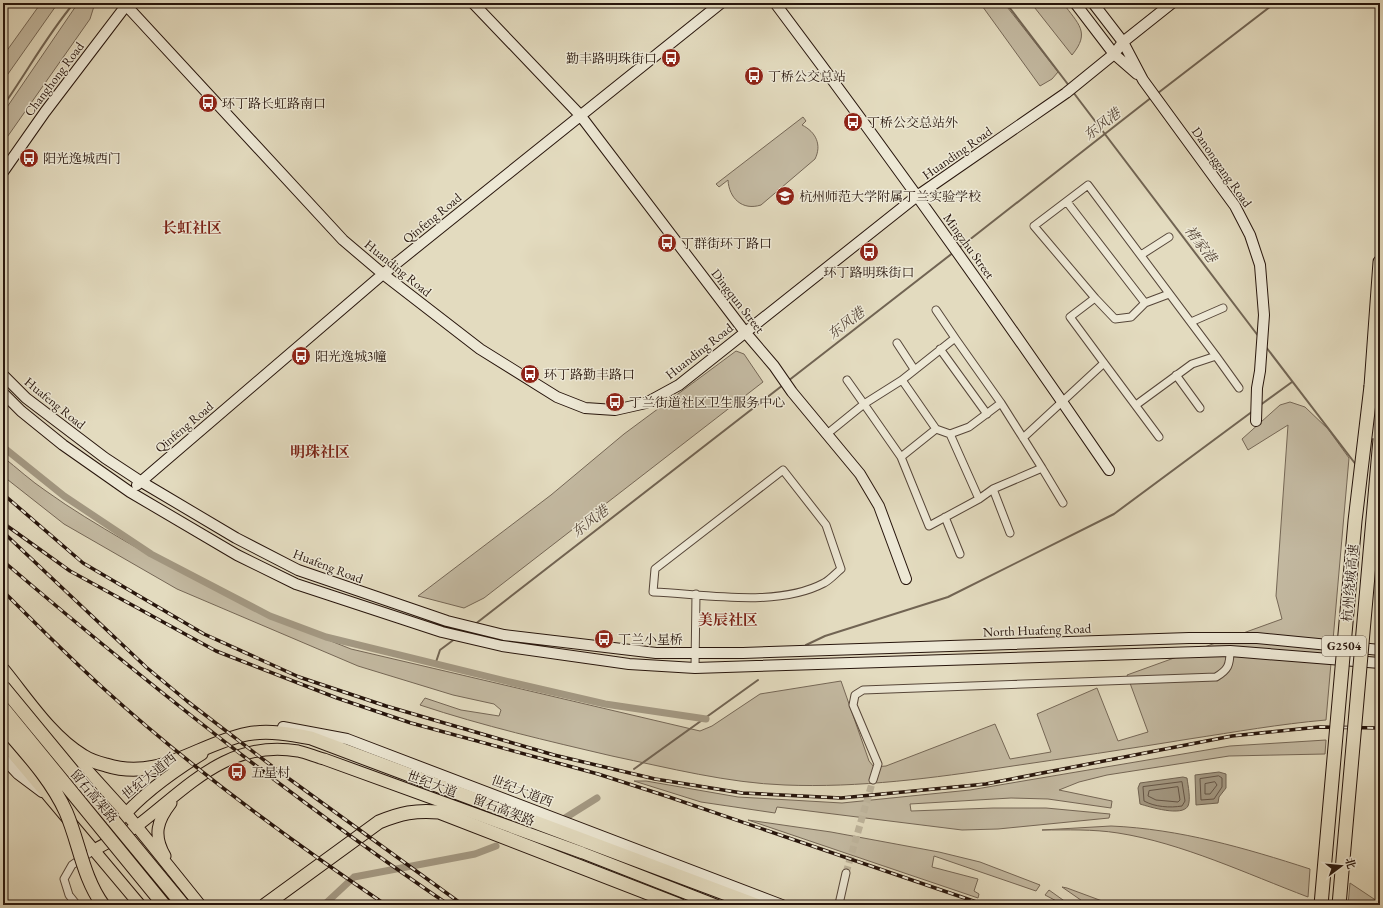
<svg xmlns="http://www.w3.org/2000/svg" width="1383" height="908" font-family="'EB Garamond','Noto Serif SC',serif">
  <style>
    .green { fill: #c3b9a1; stroke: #756756 }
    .water { fill: #a39882; stroke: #716453 }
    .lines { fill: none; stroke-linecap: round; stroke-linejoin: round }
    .shore { stroke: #655647; stroke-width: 1 }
    .stream { stroke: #716453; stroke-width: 2 }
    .canal { stroke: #a39882; stroke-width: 7 }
    .street-tunnel { stroke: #bdb39b; stroke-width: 7; stroke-dasharray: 7 3.5; stroke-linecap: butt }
    .street-casing { stroke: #564639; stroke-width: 9 }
    .secondary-casing { stroke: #27150c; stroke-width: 12 }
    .primary-casing { stroke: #27150c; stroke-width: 13 }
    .highway-casing { stroke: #27150c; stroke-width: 15 }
    .street { stroke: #ede8d5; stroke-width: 7 }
    .secondary { stroke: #ede8d5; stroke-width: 10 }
    .primary { stroke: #e3dbbf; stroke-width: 11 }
    .highway { stroke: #e3dbbf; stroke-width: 13 }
    .rail-casing { stroke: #27150c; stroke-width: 3.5 }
    .rail { stroke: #ede8d5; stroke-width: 2; stroke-dasharray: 6; stroke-linecap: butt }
    .highway-bridge-casing { stroke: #27150c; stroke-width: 15; stroke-linecap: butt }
    .highway-bridge { stroke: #e3dbbf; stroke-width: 13 }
    .labels { text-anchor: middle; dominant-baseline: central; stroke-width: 3; stroke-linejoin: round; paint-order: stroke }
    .shield { fill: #ede8d5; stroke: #625448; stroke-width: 1 }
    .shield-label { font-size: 12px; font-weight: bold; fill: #27150c }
    .poi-label { font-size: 13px; fill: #27150c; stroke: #ede8d5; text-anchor: start }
    .street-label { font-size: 13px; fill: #27150c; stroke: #ede8d5 }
    .water-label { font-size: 14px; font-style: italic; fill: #59493b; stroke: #ede8d5 }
    .quarter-label { font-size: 15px; font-weight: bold; fill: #7a1f14; stroke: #ede8d5 }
  </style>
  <rect width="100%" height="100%" fill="#e3dbbf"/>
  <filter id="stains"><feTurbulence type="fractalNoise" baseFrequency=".005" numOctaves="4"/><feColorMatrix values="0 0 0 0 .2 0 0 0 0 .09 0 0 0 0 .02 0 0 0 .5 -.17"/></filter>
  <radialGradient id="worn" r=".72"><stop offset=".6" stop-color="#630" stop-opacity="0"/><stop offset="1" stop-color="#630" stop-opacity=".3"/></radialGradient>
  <!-- green -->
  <path class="green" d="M41 3H58L3 81V56Z
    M78 3H95L90 19 3 143V113Z
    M980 3H1004L1058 72 1052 79 1040 86Z
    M1031 3H1063C1078 24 1091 32 1072 55Z
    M803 117 806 121 802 125C816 132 822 145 815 159L761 205C742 211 729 198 728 180L719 187 716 184Z
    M736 351 744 354 763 382 484 598 464 608 418 596 551 495 624 434Z
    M1290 402 1305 407 1328 429 1349 458 1326 720C1280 724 1235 732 1189 739 1128 749 1067 758 1006 767 934 778 859 788 785 785 728 783 669 768 612 756 548 741 483 726 420 705L425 698 461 710 499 716 501 710 494 704 453 695 358 666 177 589 64 524 3 476V457C17 468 31 481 46 491 71 509 98 525 125 541 197 583 273 619 351 649L700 731 712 726 760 694 841 681 869 761 874 767 886 766 995 724 1010 759 1051 752 1037 714 1097 688 1118 741 1148 732 1127 675 1282 619 1276 596 1288 425 1248 450 1242 439 1280 405Z
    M1326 740 1325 754 1229 756 1107 775 1079 782 1059 790 1112 801 1111 808 1048 799 1011 798 910 804 911 811 993 808H1046L1110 814 1109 818 998 829 962 830 777 807 775 813 701 802 634 781H646L738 797 842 803 970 790 1230 746Z
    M748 820 831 832 939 852 980 862 1040 885 1036 891 934 856 932 867 978 879 974 891 979 894 978 898Z
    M1111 826C1180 829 1245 848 1310 869L1308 897C1247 874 1182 843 1118 833 1093 829 1067 830 1042 830Z
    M1350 883 1380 903V905H1348Z
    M1062 887 1067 888 1113 905H1088Z
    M1049 890 1070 905H1064L1045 895Z"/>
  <!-- water -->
  <path class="water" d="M1219 772 1226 774V788L1219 797 1218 803 1196 805 1195 775Z
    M1183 777 1187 778C1188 786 1191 799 1188 806 1182 817 1150 807 1140 804L1138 788 1140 783Z"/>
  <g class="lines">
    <!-- shore -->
    <path class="shore" d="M1219 776 1222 778V787L1214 799 1201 800 1200 779Z
      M1182 782 1185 801 1182 806C1170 808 1155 807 1144 801L1143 787Z
      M1215 782 1217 785 1210 794H1205V784Z
      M1178 787 1180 800 1178 802 1156 800 1148 796 1149 791Z"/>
    <!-- stream -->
    <path class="stream" d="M1006 3 1070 87
      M1073 92 1259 337
      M1158 93 1275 3
      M3 106C27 72 47 35 74 3
      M959 248 1152 97
      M1266 347 1357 466
      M788 381 954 252
      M1259 406 1292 382
      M474 625 783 385
      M806 645 825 636 948 597 1114 514 1253 411
      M436 662 440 650 456 638
      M634 769 758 680"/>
    <!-- canal -->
    <path class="canal" d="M3 447 64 496 151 554 270 616 326 637 514 683 605 704 706 719
      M565 818 597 798
      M324 905 354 877 475 854 496 846"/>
    <!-- street-tunnel -->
    <path class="street-tunnel" d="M846 873 873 780"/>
    <defs>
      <path id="street" d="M1067 202 1145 303
        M1141 255 1169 237
        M1095 298 1115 319 1131 317 1145 303 1169 294
        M936 310 955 338
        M1191 322 1223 308
        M897 343 914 369
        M940 349 987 414
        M1216 356 1239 388
        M1104 363 1070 317 1095 298 1034 226 1088 185 1216 356 1192 364 1136 405
        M1176 375 1200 408
        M902 380 936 429
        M827 434 864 404 901 457 929 526 979 499 993 489 1042 468 1001 403 955 338 902 380 864 404 847 380
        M950 434 979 499
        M1023 438 1104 363 1159 437
        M901 457 936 429 950 434 969 427 1001 403
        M1042 468 1063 503
        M783 470 826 525 841 569C836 573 830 580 824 583 777 608 705 594 653 592L655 569Z
        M993 489 1010 533
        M945 517 960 554
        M695 668 696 594
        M873 780 878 764 853 705 855 695 863 690 1216 677C1228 670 1230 665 1230 651
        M839 904 846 873
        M77 905 69 895 64 879 72 865 94 850"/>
      <path id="secondary" d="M124 3 343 240 383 274 480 349 557 397 585 408 615 410 646 403 679 385 917 196 1066 93 1114 54 1123 42 1172 3
        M473 3 580 115 745 332 774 366 792 392 860 474 879 506 906 579
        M775 3C890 156 1001 312 1109 470
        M1075 3 1114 54 1137 74
        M1093 3 1123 42 1143 80 1235 206 1250 235 1260 265 1264 315 1260 371 1257 388 1256 421
        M3 172 45 112 128 3
        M3 375 26 398 105 458 140 481 236 538 298 570 447 621 504 635 656 653H743L1189 638H1257L1380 650
        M3 393 21 411 63 445 130 492 237 555 296 584 442 632 502 646 629 664 695 668 1230 651 1380 663
        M137 485 383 274 721 3
        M283 727 347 739 782 905
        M3 758 18 774 42 792"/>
      <path id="primary" d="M8 748 140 905
        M69 750 126 813 200 905
        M121 819C143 793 173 772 202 754
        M94 850C108 842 124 835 137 826 187 788 228 739 298 751 307 753 316 757 324 759L583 853 716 905
        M165 856C153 835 157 821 171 803"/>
      <path id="highway" d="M1371 386 1380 262
        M3 670C26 698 51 737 83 756 89 760 98 763 106 765 160 782 197 744 247 734 268 730 291 734 311 738L756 905
        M3 742 8 748
        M265 905 379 822C401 813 415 810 439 812L679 905"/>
    </defs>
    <!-- street casing -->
    <use href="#street" class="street-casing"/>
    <!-- secondary casing -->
    <use href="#secondary" class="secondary-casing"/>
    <!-- primary casing -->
    <use href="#primary" class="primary-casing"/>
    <!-- highway casing -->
    <use href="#highway" class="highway-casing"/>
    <!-- street -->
    <use href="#street" class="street"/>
    <!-- secondary -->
    <use href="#secondary" class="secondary"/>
    <!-- primary -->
    <use href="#primary" class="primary"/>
    <!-- highway -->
    <use href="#highway" class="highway"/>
    <defs>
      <path id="rail" d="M3 494 83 563 204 634 299 677 386 706 554 755 655 779 742 793 841 798 986 784 1232 736 1319 727 1380 728
        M3 523 70 571 216 651 337 698 411 723 598 774 666 796 985 905
        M3 532 146 667 187 701 277 770 463 905
        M3 561C146 683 294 800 449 905
        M3 591C36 624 69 657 103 688 191 768 288 839 386 905"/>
    </defs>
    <!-- rail casing -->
    <use href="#rail" class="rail-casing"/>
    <!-- rail -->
    <use href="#rail" class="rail"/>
    <defs>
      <path id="highway-bridge" d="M3 687 183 905
        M3 708 164 905
        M3 726C26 753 51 779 66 812 79 842 83 878 103 905
        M1321 905 1355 521 1371 386
        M1339 905 1380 439"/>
    </defs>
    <!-- highway-bridge casing -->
    <use href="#highway-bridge" class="highway-bridge-casing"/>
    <!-- highway-bridge -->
    <use href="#highway-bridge" class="highway-bridge"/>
  </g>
  <!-- icons -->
  <defs>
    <symbol id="bus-disc" viewBox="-11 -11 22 22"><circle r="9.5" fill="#8f2418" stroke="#ede8d5"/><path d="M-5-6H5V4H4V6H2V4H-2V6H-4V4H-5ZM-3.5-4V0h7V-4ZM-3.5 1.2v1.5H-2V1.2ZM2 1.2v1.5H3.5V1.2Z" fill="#fff"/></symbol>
    <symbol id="school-disc" viewBox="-11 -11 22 22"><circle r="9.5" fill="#8f2418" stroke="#ede8d5"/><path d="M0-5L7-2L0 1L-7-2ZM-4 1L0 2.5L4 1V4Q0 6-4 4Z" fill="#fff"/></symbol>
  </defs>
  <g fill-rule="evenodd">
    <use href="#bus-disc" x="660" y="47" width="22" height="22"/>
    <use href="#bus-disc" x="743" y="65" width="22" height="22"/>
    <use href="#bus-disc" x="197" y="92" width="22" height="22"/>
    <use href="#bus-disc" x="842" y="111" width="22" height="22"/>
    <use href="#bus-disc" x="18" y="147" width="22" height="22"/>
    <use href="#school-disc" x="774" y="185" width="22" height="22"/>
    <use href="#bus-disc" x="656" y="232" width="22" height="22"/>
    <use href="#bus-disc" x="858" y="241" width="22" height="22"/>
    <use href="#bus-disc" x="290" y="345" width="22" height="22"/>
    <use href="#bus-disc" x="519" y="363" width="22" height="22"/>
    <use href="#bus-disc" x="604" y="391" width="22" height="22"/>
    <use href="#bus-disc" x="593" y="628" width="22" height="22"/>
    <use href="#bus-disc" x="226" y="761" width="22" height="22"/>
  </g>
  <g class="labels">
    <!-- shield labels -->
    <rect class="shield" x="1322" y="636" width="44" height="20" rx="3"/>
    <g class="shield-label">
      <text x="1344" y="646">G2504</text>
    </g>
    <!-- poi labels -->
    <g class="poi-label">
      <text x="657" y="58" text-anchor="end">勤丰路明珠街口</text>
      <text x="768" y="76">丁桥公交总站</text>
      <text x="222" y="103">环丁路长虹路南口</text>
      <text x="867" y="122">丁桥公交总站外</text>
      <text x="43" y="158">阳光逸城西门</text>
      <text x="799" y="196">杭州师范大学附属丁兰实验学校</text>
      <text x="681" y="243">丁群街环丁路口</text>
      <text x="869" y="272" text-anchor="middle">环丁路明珠街口</text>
      <text x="315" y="356">阳光逸城3幢</text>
      <text x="544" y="374">环丁路勤丰路口</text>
      <text x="629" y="402">丁兰街道社区卫生服务中心</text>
      <text x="618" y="639">丁兰小星桥</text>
      <text x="251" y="772">五星村</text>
    </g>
    <!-- street labels -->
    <g class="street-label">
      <text transform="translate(54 79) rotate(-53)">Changhong Road</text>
      <text transform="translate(957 153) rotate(-35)">Huanding Road</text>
      <text transform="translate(1222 167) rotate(55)">Danonggang Road</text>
      <text transform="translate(432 218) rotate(-39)">Qinfeng Road</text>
      <text transform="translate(969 246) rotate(54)">Mingzhu Street</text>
      <text transform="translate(398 268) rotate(39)">Huanding Road</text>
      <text transform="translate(738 301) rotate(52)">Dingqun Street</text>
      <text transform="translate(699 351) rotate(-38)">Huanding Road</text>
      <text transform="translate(55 403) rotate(39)">Huafeng Road</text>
      <text transform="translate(184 427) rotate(-40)">Qinfeng Road</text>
      <text transform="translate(328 566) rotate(21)">Huafeng Road</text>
      <text transform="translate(1350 583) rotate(-85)">杭州绕城高速</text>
      <text transform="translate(1037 630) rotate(-2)">North Huafeng Road</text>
      <text transform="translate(149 776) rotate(-39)">世纪大道西</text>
      <text transform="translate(432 784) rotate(20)">世纪大道</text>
      <text transform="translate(522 791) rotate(21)">世纪大道西</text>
      <text transform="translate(94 796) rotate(50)">留石高架路</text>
      <text transform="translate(504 810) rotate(21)">留石高架路</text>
    </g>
    <!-- water labels -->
    <g class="water-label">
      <text transform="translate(1102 124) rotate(-38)">东风港</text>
      <text transform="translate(1201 244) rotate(53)">褚家港</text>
      <text transform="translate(846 323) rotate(-38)">东风港</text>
      <text transform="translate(590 521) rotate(-38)">东风港</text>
    </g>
    <!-- quarter labels -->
    <g class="quarter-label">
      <text x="192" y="227">长虹社区</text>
      <text x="320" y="451">明珠社区</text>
      <text x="728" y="619">美辰社区</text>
    </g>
  </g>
  <!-- margin -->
  <rect width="1383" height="908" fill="none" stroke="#e3dbbf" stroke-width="16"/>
  <rect x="4" y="4" width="1375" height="900" fill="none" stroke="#27150c" stroke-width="2"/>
  <rect x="8" y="8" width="1367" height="892" fill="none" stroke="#27150c"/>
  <!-- north arrow -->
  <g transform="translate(1341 866) rotate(74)" stroke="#ede8d5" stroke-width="3" paint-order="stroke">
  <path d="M0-3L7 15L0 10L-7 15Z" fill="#27150c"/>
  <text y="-6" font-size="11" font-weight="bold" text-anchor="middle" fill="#27150c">北</text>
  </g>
  <rect width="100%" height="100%" filter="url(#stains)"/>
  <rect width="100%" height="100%" fill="url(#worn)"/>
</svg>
